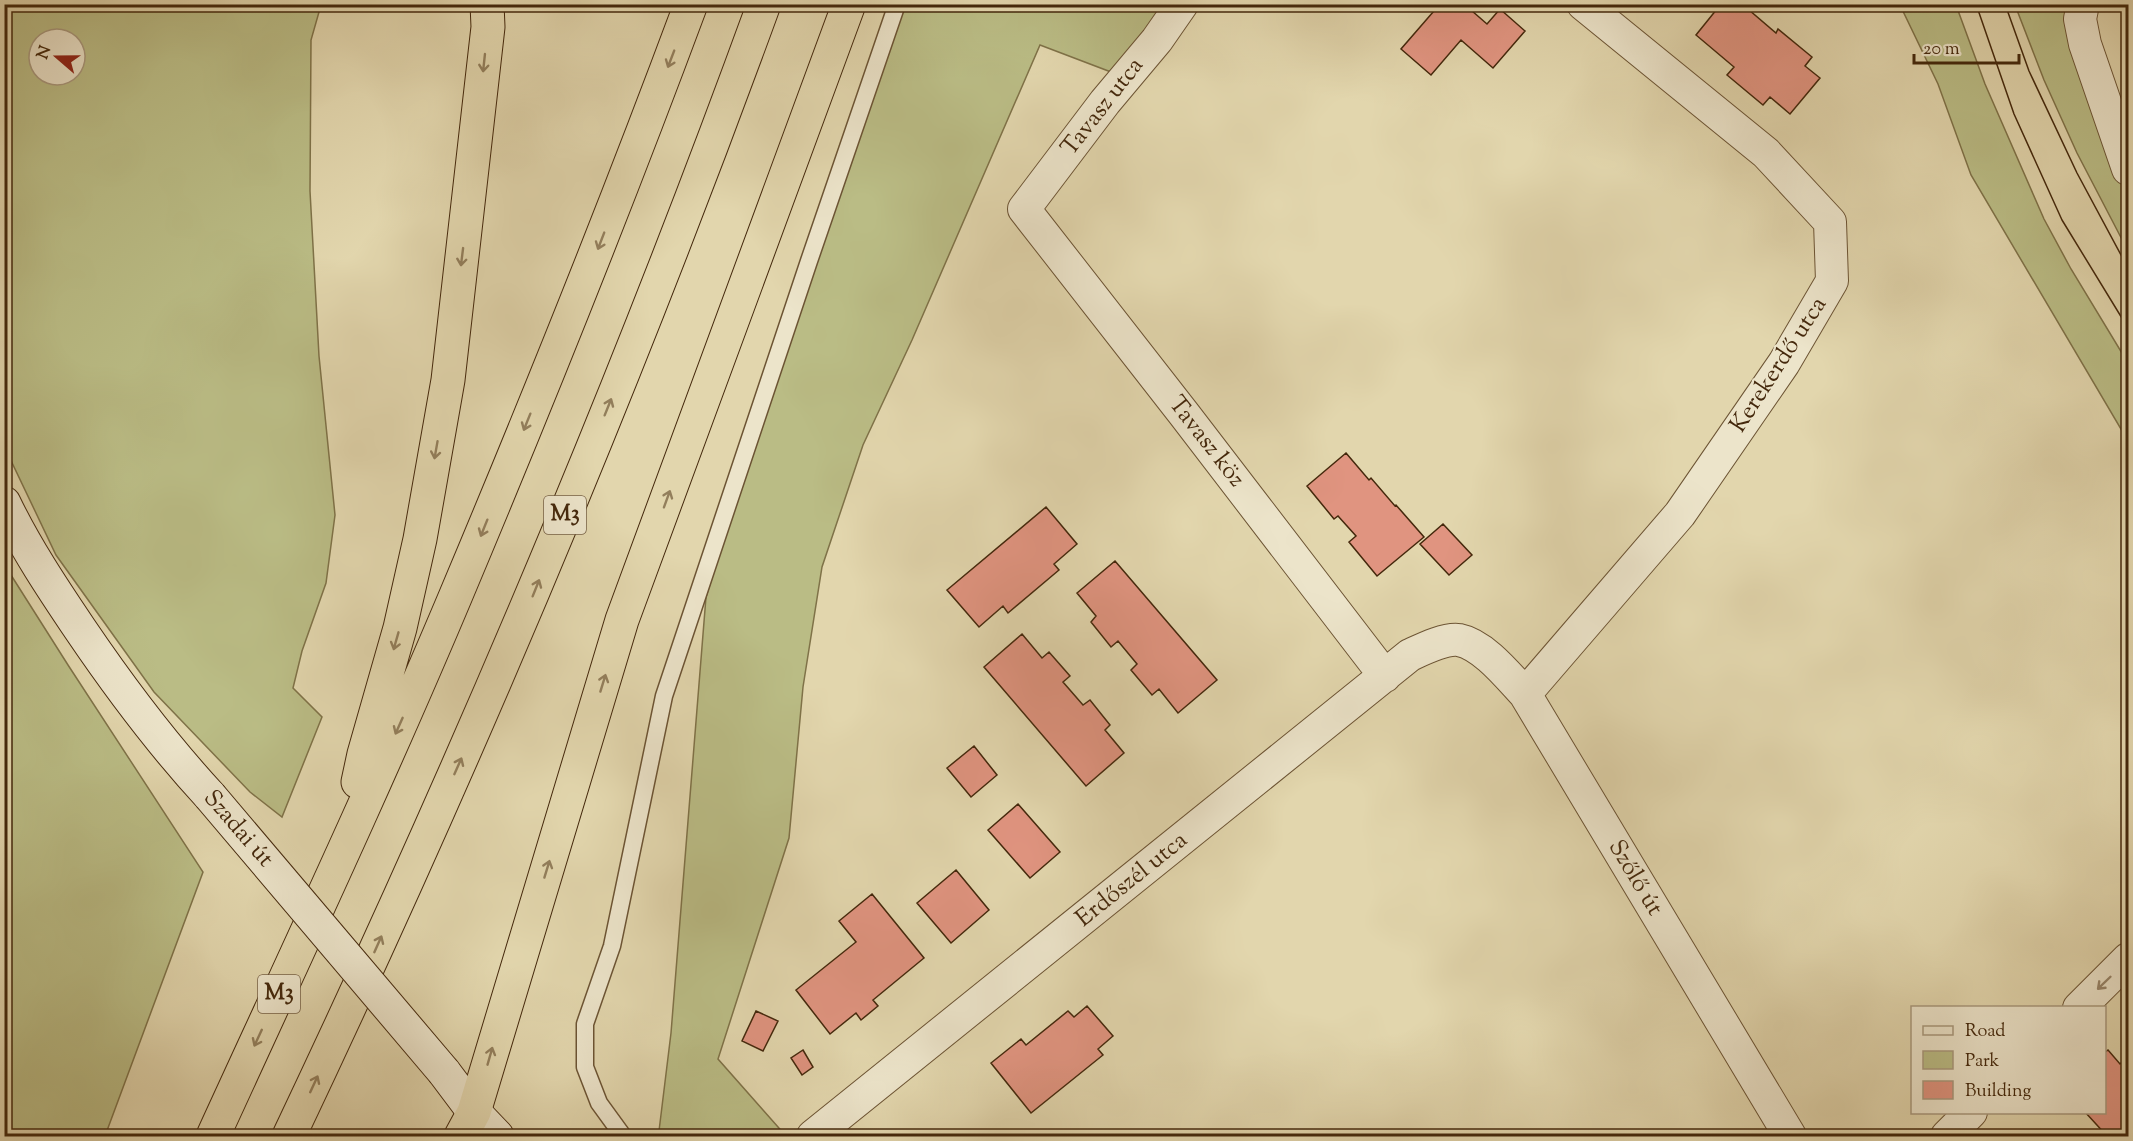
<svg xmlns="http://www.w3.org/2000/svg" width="2133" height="1141" font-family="'Sorts Mill Goudy',serif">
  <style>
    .green { fill: #babc85; stroke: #7f7248; stroke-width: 1.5; fill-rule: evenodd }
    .building { fill: #e09480; stroke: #44280c; stroke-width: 1.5 }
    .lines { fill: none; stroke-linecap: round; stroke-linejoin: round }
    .lane-casing { stroke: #6c5434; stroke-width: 19 }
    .street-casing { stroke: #6c5434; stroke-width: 34 }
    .secondary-casing { stroke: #44280c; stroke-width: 35 }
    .highway-casing { stroke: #44280c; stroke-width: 35 }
    .lane { stroke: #ece4ca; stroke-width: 16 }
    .street { stroke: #ece4ca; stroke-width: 32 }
    .secondary { stroke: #ece4ca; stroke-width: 33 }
    .highway { stroke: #e2d6ad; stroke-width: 33 }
    .tram { stroke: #44280c; stroke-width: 1.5 }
    .secondary-bridge-casing { stroke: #44280c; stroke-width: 35; stroke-linecap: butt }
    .secondary-bridge { stroke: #ece4ca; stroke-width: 33 }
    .oneway { stroke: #937f5c }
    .oneway2 { stroke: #98866b }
    .labels { text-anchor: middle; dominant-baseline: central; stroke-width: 4.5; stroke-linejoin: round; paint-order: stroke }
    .shield { fill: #ece4ca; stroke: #766045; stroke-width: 1.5 }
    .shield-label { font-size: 22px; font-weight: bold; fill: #44280c }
    .street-label { font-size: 24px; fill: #44280c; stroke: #ece4ca }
  </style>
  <rect width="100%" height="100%" fill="#e2d6ad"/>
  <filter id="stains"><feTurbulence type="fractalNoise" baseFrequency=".00333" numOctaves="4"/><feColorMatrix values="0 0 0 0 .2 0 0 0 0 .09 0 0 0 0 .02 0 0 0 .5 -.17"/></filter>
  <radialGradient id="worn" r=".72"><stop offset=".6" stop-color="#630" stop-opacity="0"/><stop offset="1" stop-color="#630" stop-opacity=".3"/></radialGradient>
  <!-- green -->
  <path class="green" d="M5 4 321 5 311 40 310 191 319 356 335 515 326 583 302 651 293 688 322 717 282 817 250 792 154 692 56 555 5 448ZM39 39H75V75H39Z
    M903 5H1181L1119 75 1040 45 912 340 863 445 822 567 803 687 789 838 718 1059 786 1136H662L659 1131 671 1033 706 597 817 235Z
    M1900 5H1956L1985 84 2044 219 2071 269 2128 363V441L1971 175 1938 84Z
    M2015 5H2066L2068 35 2128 180V251L2077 153 2044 80Z
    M4 564 68 665 203 872 105 1136H5Z"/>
  <!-- building -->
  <path class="building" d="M1440 4H1464L1487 24 1500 9 1525 31 1493 68 1461 40 1431 75 1401 49Z
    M1721 4H1742L1776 33 1778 29 1812 57 1805 66 1820 78 1790 114 1770 97 1763 105 1727 75 1734 67 1696 35Z
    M1346 453 1369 480 1371 478 1395 506 1396 505 1424 537 1377 576 1349 542 1356 536 1338 516 1334 519 1307 486Z
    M1046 507 1077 544 1054 564 1059 570 1008 613 1003 606 979 627 947 590Z
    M1443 524 1472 555 1449 575 1420 544Z
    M1115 561 1217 680 1178 713 1159 689 1152 695 1131 670 1137 664 1118 641 1111 647 1091 622 1096 616 1077 593Z
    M1022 634 1042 658 1049 652 1070 676 1063 682 1083 705 1090 700 1110 725 1105 730 1124 753 1086 786 984 667Z
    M974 746 997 775 971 797 947 768Z
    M1018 804 1060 852 1030 878 988 830Z
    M956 870 989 910 951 943 917 903Z
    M872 894 924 958 873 1000 878 1006 861 1020 856 1013 830 1034 796 990 856 942 839 921Z
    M1087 1006 1113 1036 1098 1049 1103 1055 1031 1113 991 1063 1021 1039 1026 1045 1068 1011 1074 1017Z
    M756 1011 778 1021 763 1051 742 1041Z
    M803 1050 813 1067 802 1075 791 1058Z
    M2108 1050 2120 1064 2126 1058 2128 1060V1105L2125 1108 2128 1112V1129L2121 1136H2107L2085 1112H2104V1053Z"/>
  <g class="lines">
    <defs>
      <path id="lane" d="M623 1136 599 1103 585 1067V1024L612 946 664 696 809 261 897 4"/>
      <path id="street" d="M1182 4 1157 40 1105 102 1024 209 1184 414 1385 676
        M2083 4 2080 19 2085 44 2128 169
        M1525 694 1680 514 1784 363 1832 281 1830 222 1766 153 1583 4
        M2079 1008 2128 959
        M813 1136 1410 655C1423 649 1445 638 1459 640 1484 645 1509 677 1525 694L1790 1136
        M1947 1136 1971 1112"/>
      <path id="secondary" d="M4 503C25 547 53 589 80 629 120 688 162 744 210 796
        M444 1072 474 1112 497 1136"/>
      <path id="highway" d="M358 782 364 754 400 628 420 539 448 380 488 27 487 4
        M213 1136C295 957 379 778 456 595 538 400 617 203 691 4
        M289 1136C464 767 624 389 764 4
        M461 1136 474 1112 622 620 849 4"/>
    </defs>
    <!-- lane casing -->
    <use href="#lane" class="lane-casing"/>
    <!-- street casing -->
    <use href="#street" class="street-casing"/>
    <!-- secondary casing -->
    <use href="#secondary" class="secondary-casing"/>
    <!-- highway casing -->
    <use href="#highway" class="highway-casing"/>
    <!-- lane -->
    <use href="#lane" class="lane"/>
    <!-- street -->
    <use href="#street" class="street"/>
    <!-- secondary -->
    <use href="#secondary" class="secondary"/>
    <!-- highway -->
    <use href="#highway" class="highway"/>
    <!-- tram -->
    <path class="tram" d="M1976 4 2014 114 2062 220 2128 328
      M2005 4 2029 71 2077 173 2128 268"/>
    <defs>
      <path id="secondary-bridge" d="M210 796 444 1072"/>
    </defs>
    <!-- secondary-bridge casing -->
    <use href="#secondary-bridge" class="secondary-bridge-casing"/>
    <!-- secondary-bridge -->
    <use href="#secondary-bridge" class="secondary-bridge"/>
  </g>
  <!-- one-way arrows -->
  <defs><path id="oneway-shaft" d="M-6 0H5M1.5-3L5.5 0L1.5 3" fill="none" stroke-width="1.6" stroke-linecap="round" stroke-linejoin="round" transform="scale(1.5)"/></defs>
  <g class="oneway">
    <use href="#oneway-shaft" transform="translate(671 59) rotate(111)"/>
    <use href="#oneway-shaft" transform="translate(484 63) rotate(96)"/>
    <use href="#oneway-shaft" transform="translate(601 241) rotate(111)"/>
    <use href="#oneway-shaft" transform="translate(462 257) rotate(97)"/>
    <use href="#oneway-shaft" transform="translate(608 407) rotate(-68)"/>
    <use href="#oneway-shaft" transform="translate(527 422) rotate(112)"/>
    <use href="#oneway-shaft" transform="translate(436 450) rotate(100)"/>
    <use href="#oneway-shaft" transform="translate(667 499) rotate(-70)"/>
    <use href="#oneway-shaft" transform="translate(484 528) rotate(112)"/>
    <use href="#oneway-shaft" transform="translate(536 588) rotate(-68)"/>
    <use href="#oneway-shaft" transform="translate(396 641) rotate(106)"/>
    <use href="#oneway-shaft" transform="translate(603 683) rotate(-73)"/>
    <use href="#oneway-shaft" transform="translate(399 726) rotate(114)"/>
    <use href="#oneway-shaft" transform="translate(458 766) rotate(-66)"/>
    <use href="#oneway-shaft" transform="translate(547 869) rotate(-73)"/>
    <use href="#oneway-shaft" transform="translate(378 944) rotate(-66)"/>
    <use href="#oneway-shaft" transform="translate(258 1038) rotate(115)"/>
    <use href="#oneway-shaft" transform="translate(490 1056) rotate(-74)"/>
    <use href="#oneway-shaft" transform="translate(314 1084) rotate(-65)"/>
  </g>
  <use class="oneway2" href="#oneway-shaft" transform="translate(2104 983) rotate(136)"/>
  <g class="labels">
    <!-- shield labels -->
    <g class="shield">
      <rect x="544" y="496" width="42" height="38" rx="4.5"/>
      <rect x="258" y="975" width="42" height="38" rx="4.5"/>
    </g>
    <g class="shield-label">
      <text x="565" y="515">M3</text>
      <text x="279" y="994">M3</text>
    </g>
    <!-- street labels -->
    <g class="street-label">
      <text transform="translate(1103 107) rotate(-52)">Tavasz utca</text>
      <text transform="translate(1779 365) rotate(-57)">Kerekerdő utca</text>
      <text transform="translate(1206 442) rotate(52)">Tavasz köz</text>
      <text transform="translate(238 829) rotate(49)">Szadai út</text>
      <text transform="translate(1635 878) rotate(59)">Szőlő út</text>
      <text transform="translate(1132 880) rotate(-39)">Erdőszél utca</text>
    </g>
  </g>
  <!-- margin -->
  <rect width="2133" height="1141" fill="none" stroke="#e2d6ad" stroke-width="24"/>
  <rect x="6" y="6" width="2121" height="1129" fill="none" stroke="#44280c" stroke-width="3"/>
  <rect x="12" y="12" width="2109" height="1117" fill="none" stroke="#44280c" stroke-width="1.5"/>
  <!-- legend -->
  <rect x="1911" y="1006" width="195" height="108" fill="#ece4ca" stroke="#a9997e" stroke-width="1.5"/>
  <rect x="1923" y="1026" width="30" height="9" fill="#ece4ca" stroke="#a9997e" stroke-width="1.5"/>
  <text x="1965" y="1036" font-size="18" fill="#44280c">Road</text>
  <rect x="1923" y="1051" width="30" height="18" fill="#babc85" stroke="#a9997e" stroke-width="1.5"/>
  <text x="1965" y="1066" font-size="18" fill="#44280c">Park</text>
  <rect x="1923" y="1081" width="30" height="18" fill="#e09480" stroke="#a9997e" stroke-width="1.5"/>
  <text x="1965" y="1096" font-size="18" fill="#44280c">Building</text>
  <!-- north arrow -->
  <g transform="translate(57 57) rotate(290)"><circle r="28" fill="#ece4ca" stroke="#a9997e" stroke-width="1.5"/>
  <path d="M0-4.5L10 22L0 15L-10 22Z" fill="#8f2418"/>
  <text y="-9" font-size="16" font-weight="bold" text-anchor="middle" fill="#44280c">N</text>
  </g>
  <!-- scale -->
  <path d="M1914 54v9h105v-9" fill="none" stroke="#44280c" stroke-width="3"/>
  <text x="1923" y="54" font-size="18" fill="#44280c" stroke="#ece4ca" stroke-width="4.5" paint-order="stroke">20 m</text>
  <rect width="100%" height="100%" filter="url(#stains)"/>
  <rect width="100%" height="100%" fill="url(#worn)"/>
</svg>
